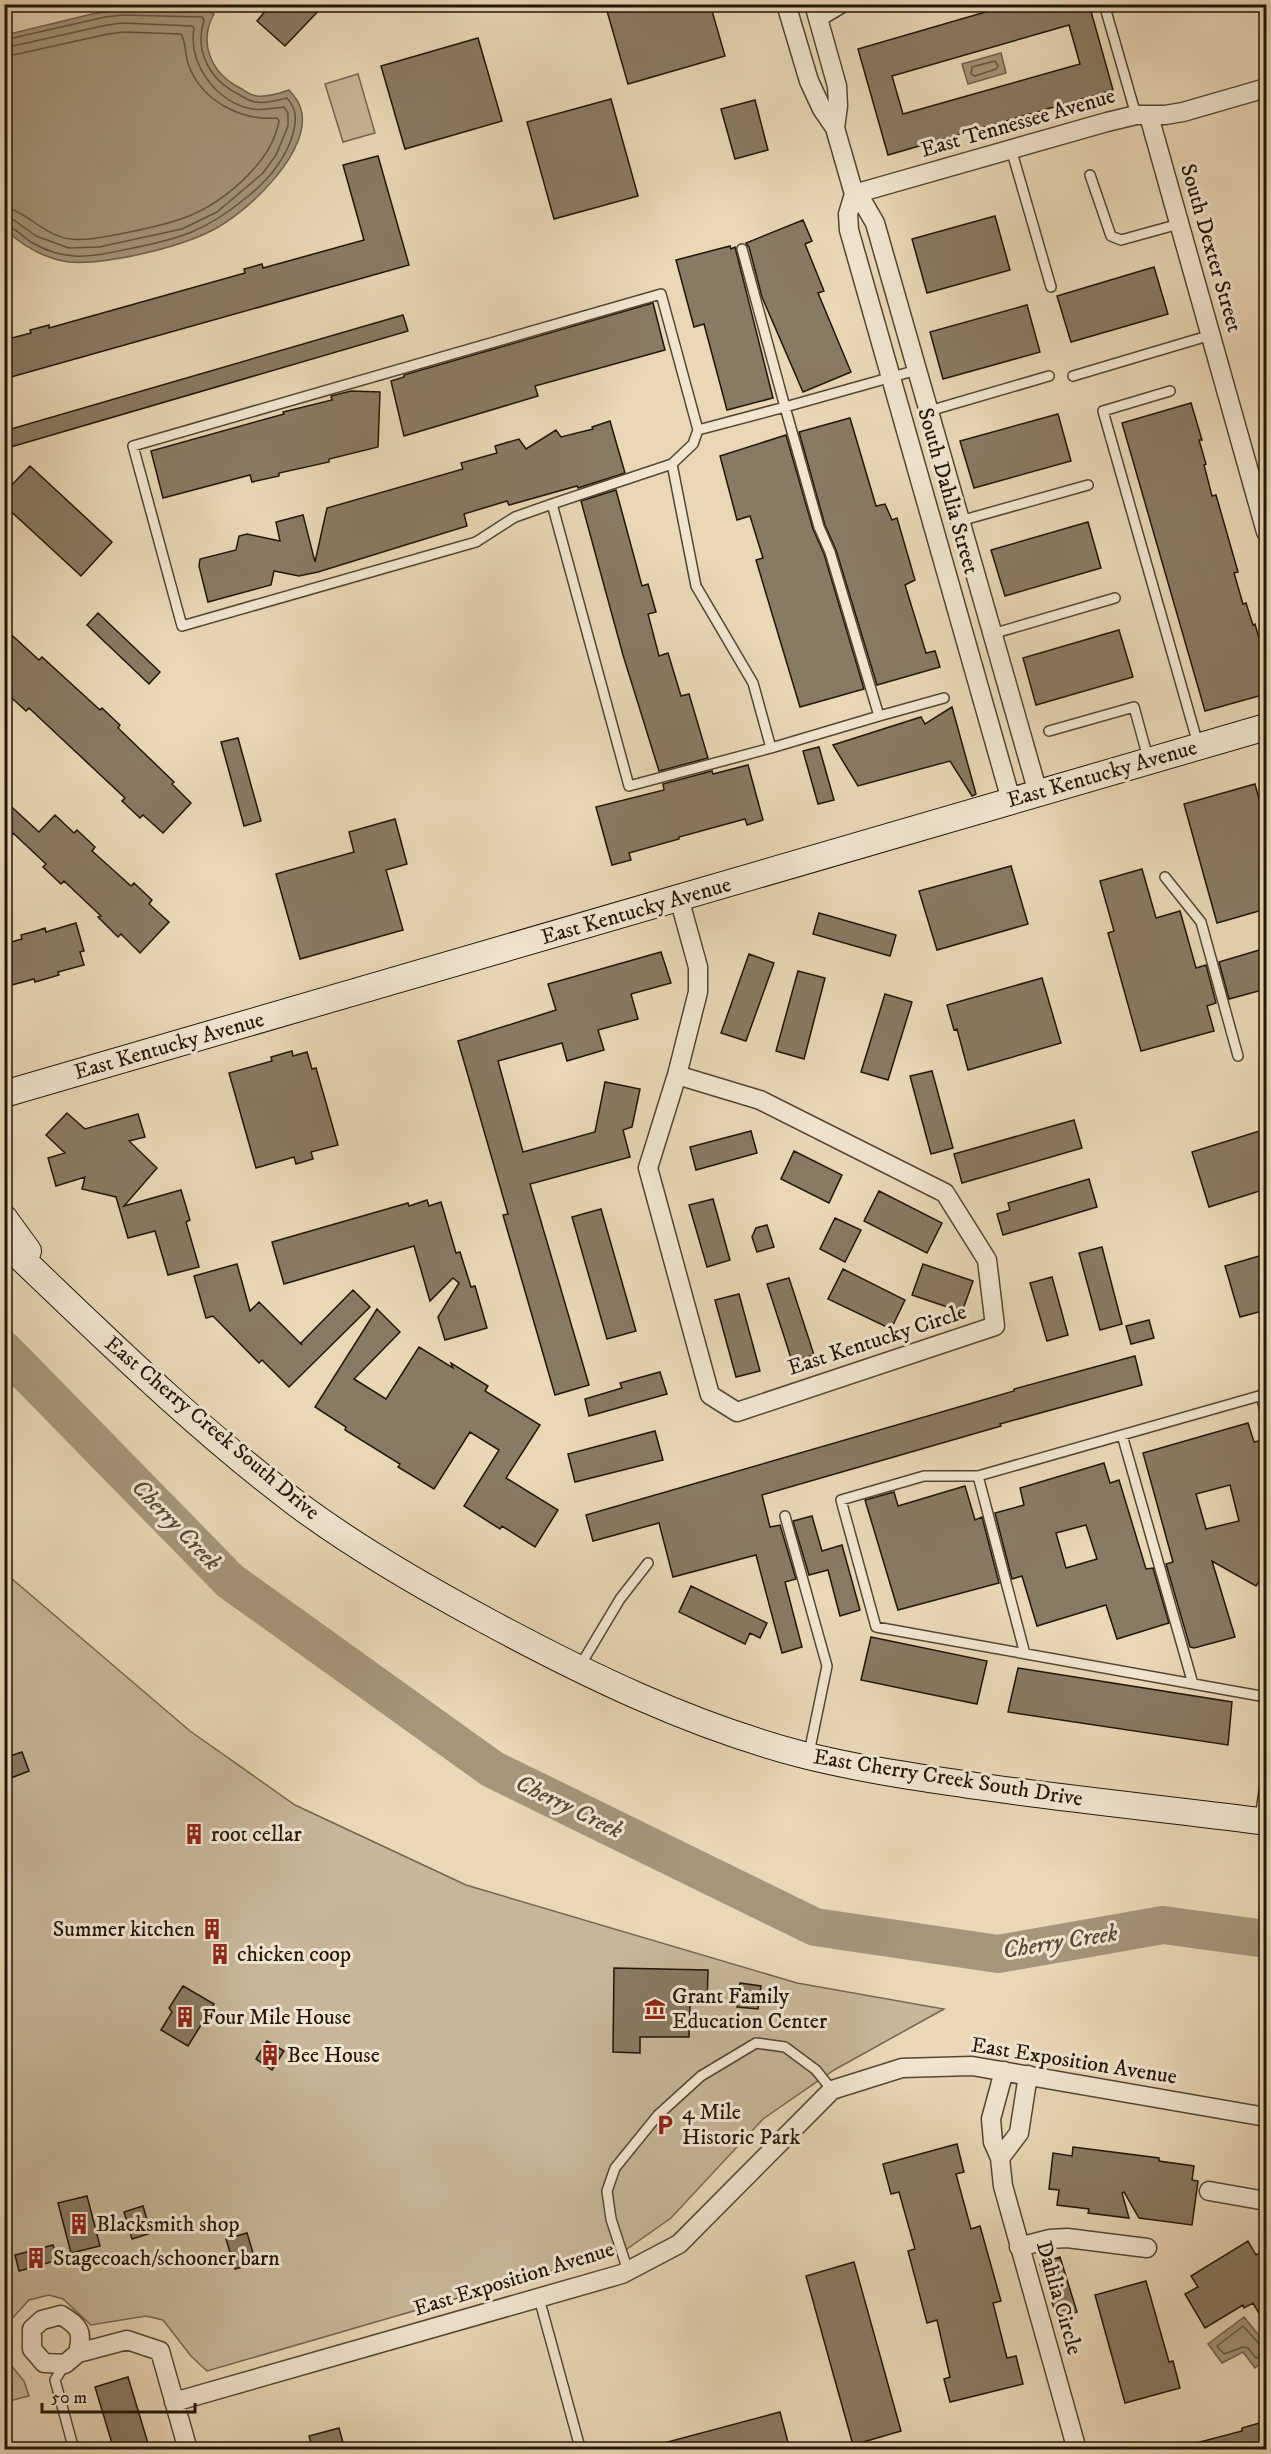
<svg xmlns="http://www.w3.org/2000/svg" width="1271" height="2454" font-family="'IM FELL DW Pica',serif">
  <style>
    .green { fill: #c7b699; stroke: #746651; stroke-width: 1.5 }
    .water { fill: #a5957b; stroke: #70624d; stroke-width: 1.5 }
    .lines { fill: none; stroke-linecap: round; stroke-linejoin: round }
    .shore { stroke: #635642; stroke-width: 1.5 }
    .river { stroke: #a5957b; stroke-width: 38 }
    .building { fill: #897a63; stroke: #211609; stroke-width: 1.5; fill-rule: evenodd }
    .lane-casing { stroke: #534634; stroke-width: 12 }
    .street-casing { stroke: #534634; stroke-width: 21 }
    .secondary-casing { stroke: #211609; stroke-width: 28 }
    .lane { stroke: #f1e5d0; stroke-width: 9 }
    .street { stroke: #f1e5d0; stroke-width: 18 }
    .secondary { stroke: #f1e5d0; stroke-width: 26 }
    .labels { text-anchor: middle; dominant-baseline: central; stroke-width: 6; stroke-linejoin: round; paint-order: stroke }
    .street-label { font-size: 22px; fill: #211609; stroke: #f1e5d0 }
    .poi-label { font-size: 22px; fill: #211609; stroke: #f1e5d0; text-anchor: start }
    .water-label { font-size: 24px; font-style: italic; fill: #564937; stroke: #f1e5d0 }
  </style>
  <rect width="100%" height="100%" fill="#e9d7b6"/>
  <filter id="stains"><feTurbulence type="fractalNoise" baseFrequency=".00333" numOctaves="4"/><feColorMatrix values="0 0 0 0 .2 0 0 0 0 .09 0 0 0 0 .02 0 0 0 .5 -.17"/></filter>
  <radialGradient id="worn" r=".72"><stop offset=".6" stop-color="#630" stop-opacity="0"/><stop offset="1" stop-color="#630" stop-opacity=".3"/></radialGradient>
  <!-- green -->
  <path class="green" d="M358 74 375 133 343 142 325 84Z
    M11 1578 190 1731 295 1805 466 1885 797 1983 944 2009 834 2070 763 2119 671 2218 627 2249 207 2371 191 2356 163 2320 146 2316 91 2325 63 2299 49 2295 29 2300 9 2322 5 2357 4 1587Z
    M5 2358 24 2381 29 2396 5 2402Z"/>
  <!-- water -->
  <path class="water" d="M122 9 190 12 207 10 214 14C198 43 211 73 240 88 246 91 249 95 257 96 268 97 278 94 289 90 292 94 297 99 299 104 319 147 245 215 211 231 177 248 106 265 69 262 45 259 21 245 5 229V35L92 14Z
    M1001 53 1006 73 968 84 962 64Z
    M1244 2317 1266 2344V2359L1255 2368 1243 2352 1222 2363 1208 2344Z"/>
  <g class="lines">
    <!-- shore -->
    <path class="shore" d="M4 40 105 17 123 15 202 17 204 20C194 51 210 80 238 94 244 97 248 101 255 102 267 104 276 100 287 98 299 111 296 125 291 140 282 164 266 182 247 197 206 231 180 239 128 249 113 252 98 256 83 256 65 257 46 251 31 242 23 237 14 226 4 225
      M4 48 107 25 123 23 192 26 194 28C188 64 216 102 252 109 263 111 274 108 284 107L288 113V126L276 155 263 173 217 212 182 229 99 247 69 248 36 236 14 220 4 217
      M4 57 108 34 123 32 181 34C186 42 185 56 189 66 202 101 241 121 277 118L279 121C271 165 219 207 178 220 160 226 140 230 120 234 104 237 87 241 70 239 44 236 24 209 4 208
      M995 61 998 66 996 69 975 76 971 74 972 67Z
      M1266 2347 1260 2345 1243 2326 1217 2346 1224 2354 1243 2347 1248 2348 1256 2358 1266 2355"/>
    <!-- river -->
    <path class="river" d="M4 1350 230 1581 492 1769 815 1927 998 1954 1163 1925 1266 1939"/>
  </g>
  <!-- building -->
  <path class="building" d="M271 4H325L285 46 257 21Z
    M605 4H710L725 56 628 84Z
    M1013 4H1089L1113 90 888 155 858 49ZM1069 25 1080 64 903 114 892 76Z
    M478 38 502 121 405 149 381 66Z
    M611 99 638 196 554 219 527 122Z
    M755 100 768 150 735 159 721 109Z
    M378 156 409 265 4 379V340L31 333 30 330 49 325V328L245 273 244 269 262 264 263 268 364 240 343 165Z
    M995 216 1010 270 927 293 912 239Z
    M803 220 812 241 805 244 824 291 818 293 851 372 803 392 762 297 749 247 746 243Z
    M730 246 731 249 735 247 773 398 727 410 704 324 694 327 676 260Z
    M1154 267 1168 314 1071 342 1057 296Z
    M653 303 665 350 535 386 538 396 404 436 391 381 404 377V375Z
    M1027 305 1040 352 943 379 930 332Z
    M403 315 408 331 4 449V431Z
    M351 391 380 392 378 447 329 459V462L279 473V476L252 482 250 475 163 498 151 451 284 414 283 412 332 400 331 396Z
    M1191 403 1202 440H1199L1206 464 1204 465 1212 496 1216 495 1238 572 1234 573 1243 604 1246 603 1253 625 1255 624 1266 663V694L1205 711 1122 423Z
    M1058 414 1071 461 974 488 960 441Z
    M850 418 876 506 885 504 892 520 897 518 915 580 905 585 926 653 935 651 940 667 877 685 836 550 825 525 799 432Z
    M610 421 625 473 578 488 577 486 509 505 507 501 464 514 467 526 318 572 299 576 274 571 271 585 208 602 199 566 200 559 236 550 239 536 247 534 280 541 276 522 303 515 315 562 327 508 463 469 461 463 497 453 495 446 519 439 526 449 556 430 561 437 593 429 592 427Z
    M786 435 813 529 824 554 864 689 800 707 756 560 763 558 750 516 737 520 720 456Z
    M30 466 112 542 81 576 4 505V493Z
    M616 490 642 586 648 584 656 612 648 614 659 656 668 653 681 696 689 694 708 758 659 771 623 655 581 501Z
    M1088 522 1101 568 1005 596 991 550Z
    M98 613 160 672 149 684 87 625Z
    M4 628 39 660 42 657 100 710 102 708 120 725 118 728 174 782 172 784 191 803 163 833 143 815 140 818 122 801 125 798 29 708 26 711 4 691Z
    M1119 630 1133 677 1036 705 1023 658Z
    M952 707 976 794 972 796 950 761 858 786 833 745 921 717 925 724Z
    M238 738 261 821 244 826 221 742Z
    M819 747 834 800 818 804 803 751Z
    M748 765 763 820 747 825 745 819 679 837V839L629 853 631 860 612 865 596 807 664 790 663 784 712 771 713 774Z
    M1255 784 1266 825V909L1217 923 1184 804Z
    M4 800 39 832 55 815 74 833 77 830 95 847 92 851 131 886 134 883 152 900 149 904 169 922 140 953 121 934 118 937 98 917 101 916 64 881 61 884 43 867 46 864 13 833 4 842Z
    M395 819 407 864 386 870 403 930 300 959 276 874 354 852 349 832Z
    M1011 866 1028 924 937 950 919 891Z
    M1142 869 1156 918 1180 911 1196 968 1206 965 1216 1003 1207 1006 1214 1031 1141 1051 1108 933 1114 931 1100 881Z
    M819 913 896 935 890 956 813 934Z
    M76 923 84 951 80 952 84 965 58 972 59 975 35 982 34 979 8 986 4 974V944L22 939 21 935 36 931 45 928 46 932Z
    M1266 948V989L1229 999 1219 962Z
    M661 952 671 983 631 994 638 1019 598 1030 604 1050 567 1061 562 1043 498 1061 523 1152 595 1132 605 1082 640 1089 632 1127 623 1130 630 1157 530 1184 589 1385 555 1395 503 1215 508 1214 458 1041 556 1010 548 984Z
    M749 954 774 963 746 1041 721 1033Z
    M798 971 825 978 804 1059 776 1051Z
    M1042 978 1061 1043 968 1070 957 1029 954 1030 947 1005Z
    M885 994 912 1002 888 1080 861 1072Z
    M292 1051 293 1056 307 1052 312 1069 316 1068 338 1145 311 1152 313 1159 296 1164 294 1157 256 1168 229 1073 272 1061 271 1057Z
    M932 1071 953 1148 931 1154 910 1076Z
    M67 1113 85 1129 138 1114 145 1137 129 1141 157 1168 124 1206 181 1190 190 1220 186 1222 199 1267 168 1275 155 1231 128 1238 116 1197 82 1189 85 1177 56 1186 48 1158 65 1153 46 1135Z
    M1074 1120 1082 1148 962 1183 954 1154Z
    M1266 1129V1189L1209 1207 1192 1152Z
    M751 1131 757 1153 696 1170 690 1147Z
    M794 1151 842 1175 829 1203 781 1179Z
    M1089 1179 1097 1207 1003 1235 997 1214 1010 1210 1008 1203Z
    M879 1191 942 1223 927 1253 864 1221Z
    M713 1199 730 1260 707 1267 689 1205Z
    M427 1200 429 1206 441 1202 456 1253 460 1252 471 1287 475 1286 487 1328 445 1340 438 1317 459 1283 453 1278 430 1301 414 1246 284 1284 272 1242 408 1203 409 1206Z
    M601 1209 636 1331 607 1339 572 1217Z
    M835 1218 861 1230 845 1262 820 1249Z
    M767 1225 774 1247 757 1252 752 1237 756 1228Z
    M1102 1247 1122 1324 1100 1330 1079 1253Z
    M1266 1254V1310L1240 1317 1225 1266Z
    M237 1264 250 1311 259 1302 302 1345 301 1343 353 1290 370 1307 289 1387 262 1360 259 1363 213 1316 206 1318 194 1276Z
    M923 1264 973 1281 962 1312 912 1295Z
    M843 1269 905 1300 891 1329 828 1299Z
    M1052 1277 1068 1335 1047 1341 1030 1283Z
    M789 1278 814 1355 792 1361 767 1284Z
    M739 1294 760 1371 736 1377 715 1300Z
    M377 1309 400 1332 354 1379 386 1399 419 1347 453 1368 451 1363 488 1386 485 1391 540 1425 506 1478 558 1510 535 1547 502 1526 500 1529 464 1506 499 1450 470 1432 434 1489 398 1467 400 1464 345 1430 346 1427 315 1407Z
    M1149 1320 1154 1338 1131 1344 1126 1326Z
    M1135 1356 1142 1385 1000 1424 1001 1426 762 1495 770 1527 780 1525 796 1579 785 1582 802 1647 782 1653 756 1555 673 1577 659 1523 593 1541 586 1515 1014 1391V1389Z
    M660 1372 667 1394 589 1416 585 1399 622 1388 620 1383Z
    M1248 1423 1254 1442 1263 1440 1266 1451V1577L1261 1578 1256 1586 1212 1561 1235 1637 1194 1648 1190 1647 1166 1564 1173 1562 1143 1453ZM1230 1485 1239 1521 1206 1529 1196 1494Z
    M655 1431 663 1460 575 1482 568 1454Z
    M1104 1463 1110 1483 1119 1480 1146 1569 1153 1568 1169 1623 1117 1639 1106 1605 1037 1626 1022 1576 1012 1579 995 1513 1024 1505 1020 1488ZM1086 1525 1097 1559 1066 1568 1056 1533Z
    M965 1486 975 1520 982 1517 999 1583 898 1610 865 1500 894 1492 898 1506Z
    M812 1516 822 1551 842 1545 860 1610 840 1616 828 1570 809 1575 793 1521Z
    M691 1586 767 1623 760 1638 750 1633 745 1644 679 1612Z
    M871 1637 987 1661 977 1704 861 1680Z
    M1018 1668 1232 1702 1228 1745 1008 1712Z
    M22 1752 29 1771 11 1778 4 1758Z
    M614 1968 708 1970 707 2005 690 2004 689 2037H640V2053L613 2052Z
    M740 1983 761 1986 758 2009 737 2007Z
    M183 1986 214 2004 188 2046 161 2030 172 2012 169 2008Z
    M267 2041 284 2051 272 2070 256 2059Z
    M957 2144 964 2172 956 2174 971 2229 980 2226 1001 2301 993 2303 1007 2358 1016 2356 1023 2384 950 2402 944 2379 950 2377 937 2320 927 2323 908 2251 915 2249 899 2192 891 2194 883 2164Z
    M1073 2147 1159 2158V2161L1194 2166 1192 2180 1198 2181 1192 2225 1139 2218 1124 2192 1122 2193 1129 2218 1088 2213 1089 2209 1057 2205 1059 2190 1049 2189 1053 2153 1072 2156Z
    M87 2196 100 2246 71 2253 58 2203Z
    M143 2206 151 2233 132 2239 124 2212Z
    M247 2233 256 2263 235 2269 226 2239Z
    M1248 2241 1256 2255 1266 2249V2325L1253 2303 1244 2308 1243 2305 1205 2328 1185 2294 1198 2287 1191 2276Z
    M53 2245 58 2260 19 2271 15 2255Z
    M1060 2257 1077 2312 1057 2318 1040 2264Z
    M854 2262 901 2431 853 2445 806 2276Z
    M1146 2281 1169 2362 1173 2361 1180 2388 1125 2403 1095 2295Z
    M128 2377 150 2450H114L95 2387Z
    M780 2412 790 2450H660V2444Z
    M1266 2421V2450H1192V2444L1242 2431V2428Z
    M339 2428 345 2450H313L309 2436Z"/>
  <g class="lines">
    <defs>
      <path id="lane" d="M1104 4 1136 115
        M819 22 849 4
        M1011 149 1051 287
        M1090 175 1111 236 1121 240 1179 224
        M742 249 785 407 698 430 693 444 672 464 696 586 753 683 771 748 879 716 830 552 819 527 785 407 917 370
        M1073 376 1211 335
        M1170 391 1103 411 1198 744
        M929 411 1049 376
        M672 464 552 504 629 786 771 748
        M552 504 515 517 476 542 182 626 133 446 661 294 698 430
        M960 521 1088 485
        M992 634 1115 598
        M879 716 944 698
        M1049 731 1134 707 1148 758
        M1165 877 1201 922 1238 1056
        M1261 1395 1266 1415
        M1122 1435 1193 1684
        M978 1476H924L841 1500 876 1627 1266 1697
        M785 1516 827 1666 809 1753
        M1025 1654 978 1476 1266 1394
        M580 1666 620 1599 648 1563
        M1260 1818 1266 1778
        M628 2271 611 2219 607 2191 615 2168 658 2115 701 2076 756 2043 785 2047 816 2070 832 2090
        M539 2298 579 2444 578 2450
        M65 2364 55 2380 74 2450"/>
      <path id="street" d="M786 4 809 81 822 109 835 128 854 194 864 204 875 223 1038 793
        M814 4 837 86 838 106 835 128
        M1149 116 1266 532
        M854 194 848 214 849 230 1011 800
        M854 194 1107 122 1136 115H1165L1183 112 1266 88
        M677 1075 760 1100 945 1193 987 1260 995 1326 737 1412 710 1395 648 1168 677 1075 698 992V967L679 898
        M1004 2071 991 2119 993 2142 1000 2158 1003 2186 1077 2450
        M1000 2158 1019 2133 1028 2075
        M1209 2191 1266 2201
        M1019 2247 1050 2239 1067 2238 1147 2248
        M78 2353C83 2331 80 2327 61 2315L42 2320 32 2329V2349L44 2363 65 2364 78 2353 127 2340 160 2351 188 2450
        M174 2402 622 2274 679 2244 832 2090 902 2068 972 2066 1266 2117"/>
      <path id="secondary" d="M4 1094 1266 727
        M4 1218 28 1251
        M4 1242C99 1332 192 1425 297 1504 356 1548 420 1585 485 1620 585 1674 690 1725 800 1754 858 1769 917 1777 976 1786 1070 1799 1165 1809 1260 1821L1266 1819"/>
    </defs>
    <!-- lane casing -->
    <use href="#lane" class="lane-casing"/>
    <!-- street casing -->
    <use href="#street" class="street-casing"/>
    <!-- secondary casing -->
    <use href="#secondary" class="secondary-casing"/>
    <!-- lane -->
    <use href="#lane" class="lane"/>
    <!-- street -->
    <use href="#street" class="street"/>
    <!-- secondary -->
    <use href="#secondary" class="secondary"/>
  </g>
  <!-- icons -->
  <defs>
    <symbol id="building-bare" viewBox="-9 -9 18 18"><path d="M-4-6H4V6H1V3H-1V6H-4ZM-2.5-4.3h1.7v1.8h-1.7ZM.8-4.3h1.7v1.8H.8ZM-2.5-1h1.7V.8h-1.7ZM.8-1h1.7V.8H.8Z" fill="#8f2418" stroke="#f1e5d0" stroke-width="2.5" paint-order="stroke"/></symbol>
    <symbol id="museum-bare" viewBox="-9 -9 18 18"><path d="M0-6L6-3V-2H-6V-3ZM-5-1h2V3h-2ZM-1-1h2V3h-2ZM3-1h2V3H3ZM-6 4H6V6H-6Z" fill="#8f2418" stroke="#f1e5d0" stroke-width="2.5" paint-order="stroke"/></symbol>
    <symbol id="parking-bare" viewBox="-9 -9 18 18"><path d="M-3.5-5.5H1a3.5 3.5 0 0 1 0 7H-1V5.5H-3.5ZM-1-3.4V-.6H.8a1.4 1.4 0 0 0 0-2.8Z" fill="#8f2418" stroke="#f1e5d0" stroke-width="2.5" paint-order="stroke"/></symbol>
  </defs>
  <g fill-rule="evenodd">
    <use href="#building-bare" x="179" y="1819" width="30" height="30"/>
    <use href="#building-bare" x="197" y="1914" width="30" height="30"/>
    <use href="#building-bare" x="205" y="1939" width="30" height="30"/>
    <use href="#museum-bare" x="640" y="1994" width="30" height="30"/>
    <use href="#building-bare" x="170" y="2002" width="30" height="30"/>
    <use href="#building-bare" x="255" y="2040" width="30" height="30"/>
    <use href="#parking-bare" x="650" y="2110" width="30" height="30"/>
    <use href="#building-bare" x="64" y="2209" width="30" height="30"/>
    <use href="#building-bare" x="21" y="2243" width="30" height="30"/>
  </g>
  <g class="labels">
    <!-- street labels -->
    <g class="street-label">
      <text transform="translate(1018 123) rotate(-16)">East Tennessee Avenue</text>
      <text transform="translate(1211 248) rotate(74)">South Dexter Street</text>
      <text transform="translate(948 491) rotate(74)">South Dahlia Street</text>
      <text transform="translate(1102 774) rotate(-16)">East Kentucky Avenue</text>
      <text transform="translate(636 911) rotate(-16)">East Kentucky Avenue</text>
      <text transform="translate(169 1046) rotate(-16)">East Kentucky Avenue</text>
      <text transform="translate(877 1340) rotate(-18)">East Kentucky Circle</text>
      <text transform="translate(212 1428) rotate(40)">East Cherry Creek South Drive</text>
      <text transform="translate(948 1778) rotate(9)">East Cherry Creek South Drive</text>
      <text transform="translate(1074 2061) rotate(9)">East Exposition Avenue</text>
      <text transform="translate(514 2279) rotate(-17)">East Exposition Avenue</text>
      <text transform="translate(1059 2298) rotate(74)">Dahlia Circle</text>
    </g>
    <!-- poi labels -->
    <g class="poi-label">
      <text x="211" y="1834">root cellar</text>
      <text x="195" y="1929" text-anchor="end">Summer kitchen</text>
      <text x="237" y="1954">chicken coop</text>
      <text x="672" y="1996">Grant Family<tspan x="672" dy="25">Education Center</tspan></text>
      <text x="202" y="2017">Four Mile House</text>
      <text x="287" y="2055">Bee House</text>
      <text x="682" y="2112">4 Mile<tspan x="682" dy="25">Historic Park</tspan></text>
      <text x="96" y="2224">Blacksmith shop</text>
      <text x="53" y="2258">Stagecoach/schooner barn</text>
    </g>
    <!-- water labels -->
    <g class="water-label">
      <text transform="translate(176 1525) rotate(46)">Cherry Creek</text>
      <text transform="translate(569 1807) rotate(26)">Cherry Creek</text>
      <text transform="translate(1060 1942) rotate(-9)">Cherry Creek</text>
    </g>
  </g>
  <!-- margin -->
  <rect width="1271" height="2454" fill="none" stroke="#e9d7b6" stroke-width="24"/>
  <rect x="6" y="6" width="1259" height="2442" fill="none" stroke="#211609" stroke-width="3"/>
  <rect x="12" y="12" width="1247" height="2430" fill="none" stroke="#211609" stroke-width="1.5"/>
  <!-- scale -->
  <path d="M42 2403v9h153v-9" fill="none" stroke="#211609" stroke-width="3"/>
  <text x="51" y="2403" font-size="18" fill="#211609" stroke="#f1e5d0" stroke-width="4.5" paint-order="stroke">50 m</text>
  <rect width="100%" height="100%" filter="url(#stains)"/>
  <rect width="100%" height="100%" fill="url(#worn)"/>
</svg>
